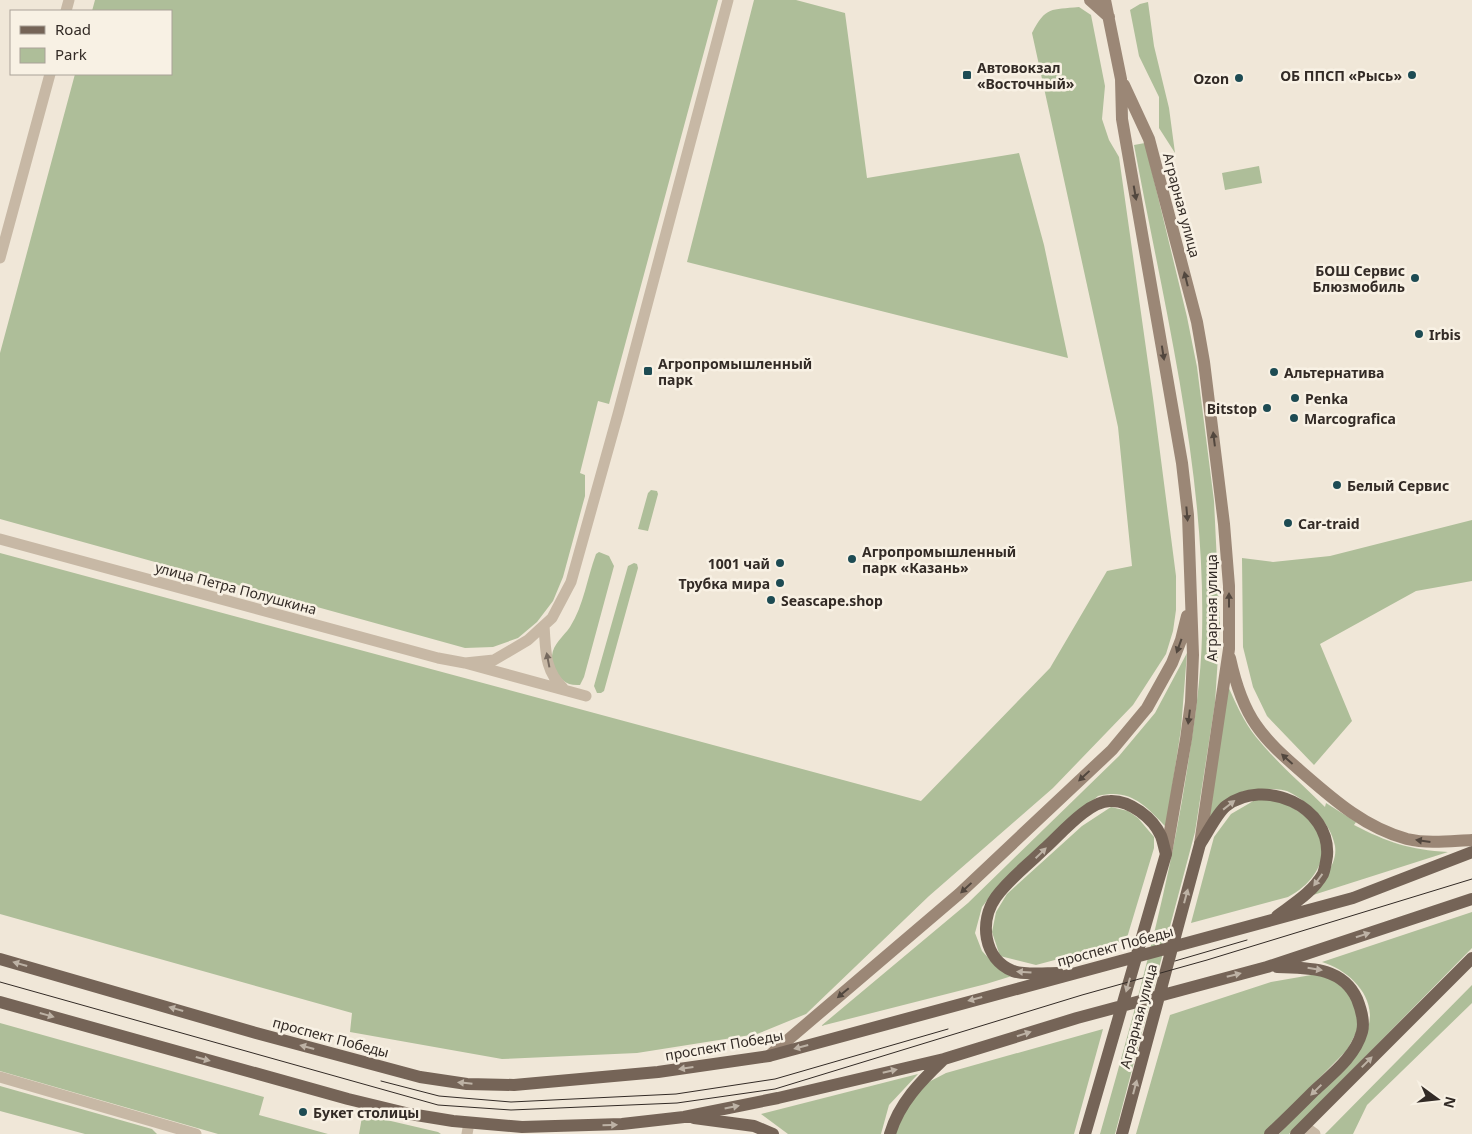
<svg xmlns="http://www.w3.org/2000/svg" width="1472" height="1134" font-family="'Noto Sans',sans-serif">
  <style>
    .green { fill: #aebe99 }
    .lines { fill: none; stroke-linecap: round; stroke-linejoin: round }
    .street { stroke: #c7b8a5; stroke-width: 11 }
    .secondary { stroke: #9b8776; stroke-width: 12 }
    .primary { stroke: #756457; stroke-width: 12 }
    .tram { stroke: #332b26; stroke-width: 1 }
    .oneway { fill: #52473e }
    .oneway2 { fill: #766a5f }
    .oneway3 { fill: #bdb2a5 }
    .poi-dot { fill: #1d4b53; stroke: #f8f1e4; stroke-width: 2 }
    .labels { text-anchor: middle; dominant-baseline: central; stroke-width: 5; stroke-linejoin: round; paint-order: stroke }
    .poi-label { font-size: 14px; font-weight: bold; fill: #332b26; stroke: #f8f1e4; text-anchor: start }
    .street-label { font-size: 14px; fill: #332b26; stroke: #f8f1e4 }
  </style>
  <rect width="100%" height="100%" fill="#f0e7d8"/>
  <!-- green -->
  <path class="green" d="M95 0H718L609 404 598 401 580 473 585 475V496L563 577 553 601 537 622 518 638 493 647 465 648 0 519V353L75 74H171V11H92Z
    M754 0H796L845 13 867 178 1019 153 1044 245 1068 358 687 262Z
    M1148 2 1154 46 1169 108 1175 153 1159 128V97L1139 56 1130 10 1140 4Z
    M1079 7 1091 15 1105 86 1102 119 1109 140 1119 157 1153 398 1176 576V610L1173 631 1166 654 1133 705 1053 788 929 896 806 1014 757 1034 637 1053 502 1059 350 1032 352 1013 0 914V553L921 801 1050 668 1107 571 1132 566 1118 427 1032 33C1046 6 1051 10 1079 7Z
    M1145 143 1187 317 1197 367 1214 501 1220 625 1215 703 1195 832 1115 1134H1100C1134 1014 1168 894 1187 770 1194 725 1201 680 1202 635 1206 469 1164 307 1134 145Z
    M1259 166 1262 183 1225 190 1222 173Z
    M651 490 657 491 658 494 648 531 638 529 648 493Z
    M1472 520V581L1416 591 1320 644 1352 721 1314 765 1267 716 1253 687 1243 647 1242 558 1273 562 1330 556Z
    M599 552 609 556 614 566 584 677 580 685C566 686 560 680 554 667 553 663 551 660 552 656 553 644 563 637 570 627 584 605 587 578 596 554Z
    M634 563 637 564 638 568 604 691 601 693H597L594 686 628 566Z
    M1187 653 1181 729 1166 827C1145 805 1130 788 1098 796L999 885 982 907 975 933 982 951 994 964 1012 976 986 984 821 1026 968 903 1119 756 1155 713Z
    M1228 686C1236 704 1244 722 1256 737 1277 763 1302 784 1325 807L1326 803 1356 822 1354 825C1387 842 1410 850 1448 852L1310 896C1321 882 1338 865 1335 846 1331 823 1309 802 1289 792 1280 787 1246 789 1237 794 1228 798 1217 813 1209 821Z
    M1255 800C1263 800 1275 799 1282 802 1287 803 1291 807 1296 810 1337 834 1327 877 1288 897L1191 923 1214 837 1231 814Z
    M1111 807 1128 811 1138 818 1154 837V848L1126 941 1036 965 1000 956 992 932 996 912 1007 894 1082 826Z
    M1472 912V948L1289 1134H1279L1367 1035C1368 1028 1370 1021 1370 1015 1369 989 1345 969 1322 962Z
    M1317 974 1332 979 1346 991 1356 1008 1358 1029 1347 1050 1264 1134H1136L1170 1015 1271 982Z
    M1472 985V1003L1367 1105 1353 1134H1325Z
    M0 1023 264 1097 259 1115 328 1134H218L0 1071Z
    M1103 1029 1074 1134H895L903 1110 921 1086 946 1073Z
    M918 1074 889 1105 881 1134H788L761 1114Z
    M0 1086 152 1129 157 1134H85L0 1111Z
    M362 1117 378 1118 438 1132 441 1134H359Z"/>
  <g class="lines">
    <!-- street -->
    <path class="street" d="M66 11 69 0
      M0 258 50 74
      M0 539 438 658 465 663 586 696
      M544 626C546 650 544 670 563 688
      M465 663 494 660 528 640 552 618 571 582 618 414 728 0
      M0 1077 196 1134
      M1304 1126 1315 1134
      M467 1134 469 1123"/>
    <!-- secondary -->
    <path class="secondary" d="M1090 0 1109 17
      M1105 0 1121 79 1122 119 1182 463 1188 515 1193 655 1191 702 1186 739 1166 854
      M1124 85 1149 139 1197 322 1204 362 1224 524 1229 586V649L1200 844
      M1230 658C1235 681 1242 705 1256 725 1269 744 1287 759 1304 774 1335 801 1366 828 1407 839 1429 844 1450 841 1472 840
      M769 1056 959 894 1112 750 1147 708 1172 663 1181 640 1187 616"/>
    <!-- primary -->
    <path class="primary" d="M0 959 256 1033 420 1077 467 1084 514 1085 658 1072 769 1056 1353 898 1472 852
      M1058 973C1045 973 1024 975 1013 971 983 959 979 921 996 897 1009 879 1028 865 1044 849 1060 835 1088 801 1110 801 1130 800 1153 818 1161 836 1163 841 1164 848 1166 854L1085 1134
      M0 1002 348 1099 410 1114 453 1121 522 1127 622 1124 684 1117 778 1098 944 1059 1077 1018 1267 967 1472 899
      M694 1118 754 1126 773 1134
      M890 1134C899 1103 921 1081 943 1060
      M1122 1134 1200 844C1207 834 1217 813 1226 806 1264 777 1331 806 1327 856 1326 862 1325 869 1323 874 1313 892 1293 904 1277 916
      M1270 1134C1285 1120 1299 1106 1314 1091 1332 1074 1355 1057 1362 1032 1365 1021 1361 1009 1357 999 1342 966 1307 968 1277 967
      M1296 1134 1472 958"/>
    <!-- tram -->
    <path class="tram" d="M1175 961 1247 940
      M0 982 438 1105 511 1110 677 1103 775 1089 1082 995 1207 960 1472 879
      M381 1081 439 1096 511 1102 676 1094 775 1079 948 1029"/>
  </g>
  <!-- one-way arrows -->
  <defs><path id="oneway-solid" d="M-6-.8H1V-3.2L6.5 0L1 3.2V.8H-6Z" transform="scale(1.25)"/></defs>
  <g class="oneway">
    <use href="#oneway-solid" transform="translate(1135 193) rotate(80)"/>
    <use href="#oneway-solid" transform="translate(1186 279) rotate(-104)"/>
    <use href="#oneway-solid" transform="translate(1163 353) rotate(81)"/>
    <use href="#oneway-solid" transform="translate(1214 439) rotate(-97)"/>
    <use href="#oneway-solid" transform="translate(1187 514) rotate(85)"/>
    <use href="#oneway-solid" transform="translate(1229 600) rotate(-90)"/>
    <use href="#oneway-solid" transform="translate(1179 646) rotate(110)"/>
    <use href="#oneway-solid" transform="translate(1189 717) rotate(97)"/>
    <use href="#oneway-solid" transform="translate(1287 759) rotate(-138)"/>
    <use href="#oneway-solid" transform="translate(1084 776) rotate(137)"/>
    <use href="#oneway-solid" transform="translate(1423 841) rotate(-172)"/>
    <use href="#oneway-solid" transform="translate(966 888) rotate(137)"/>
    <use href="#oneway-solid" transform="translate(843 993) rotate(140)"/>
  </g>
  <use class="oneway2" href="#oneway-solid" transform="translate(548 660) rotate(-101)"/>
  <g class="oneway3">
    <use href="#oneway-solid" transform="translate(1229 805) rotate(-38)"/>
    <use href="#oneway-solid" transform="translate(1041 853) rotate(-44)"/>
    <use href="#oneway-solid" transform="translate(1318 880) rotate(126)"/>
    <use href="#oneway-solid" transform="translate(1186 896) rotate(-75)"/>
    <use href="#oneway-solid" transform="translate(1363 935) rotate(-18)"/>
    <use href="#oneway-solid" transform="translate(20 964) rotate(-164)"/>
    <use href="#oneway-solid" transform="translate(1315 969) rotate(9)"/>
    <use href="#oneway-solid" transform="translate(1024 972) rotate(-176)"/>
    <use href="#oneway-solid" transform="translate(1234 975) rotate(-14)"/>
    <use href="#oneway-solid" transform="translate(1128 985) rotate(106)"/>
    <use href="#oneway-solid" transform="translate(975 999) rotate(165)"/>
    <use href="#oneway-solid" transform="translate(176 1009) rotate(-164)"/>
    <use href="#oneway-solid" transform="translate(47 1015) rotate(16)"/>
    <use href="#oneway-solid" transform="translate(1024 1034) rotate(-17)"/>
    <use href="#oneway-solid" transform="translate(307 1047) rotate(-165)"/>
    <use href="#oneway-solid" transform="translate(801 1047) rotate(165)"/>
    <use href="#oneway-solid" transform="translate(203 1059) rotate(15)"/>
    <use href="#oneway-solid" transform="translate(1367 1062) rotate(-45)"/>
    <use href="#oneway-solid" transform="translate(686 1068) rotate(172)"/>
    <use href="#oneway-solid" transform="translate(890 1071) rotate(-13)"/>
    <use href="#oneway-solid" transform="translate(465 1083) rotate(-174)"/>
    <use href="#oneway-solid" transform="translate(1135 1087) rotate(-75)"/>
    <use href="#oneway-solid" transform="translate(1316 1090) rotate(136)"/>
    <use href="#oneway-solid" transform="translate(732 1107) rotate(-11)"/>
    <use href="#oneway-solid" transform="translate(610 1125) rotate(-2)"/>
  </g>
  <!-- markers -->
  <g class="poi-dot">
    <rect x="962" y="70" width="10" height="10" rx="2.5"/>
    <circle cx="1412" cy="75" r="5"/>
    <circle cx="1239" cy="78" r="5"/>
    <circle cx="1415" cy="278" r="5"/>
    <circle cx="1419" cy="334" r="5"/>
    <rect x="643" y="366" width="10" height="10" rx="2.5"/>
    <circle cx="1274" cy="372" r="5"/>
    <circle cx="1295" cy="398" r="5"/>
    <circle cx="1267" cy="408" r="5"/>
    <circle cx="1294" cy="418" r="5"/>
    <circle cx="1337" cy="485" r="5"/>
    <circle cx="1288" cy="523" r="5"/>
    <circle cx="852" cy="559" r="5"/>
    <circle cx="780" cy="563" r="5"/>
    <circle cx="780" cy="583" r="5"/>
    <circle cx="771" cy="600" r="5"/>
    <circle cx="303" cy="1112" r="5"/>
  </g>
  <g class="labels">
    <!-- poi labels -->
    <g class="poi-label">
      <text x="977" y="67">Автовокзал<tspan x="977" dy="16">«Восточный»</tspan></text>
      <text x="1402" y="75" text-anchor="end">ОБ ППСП «Рысь»</text>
      <text x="1229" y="78" text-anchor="end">Ozon</text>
      <text x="1405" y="270" text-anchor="end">БОШ Сервис<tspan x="1405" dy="16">Блюзмобиль</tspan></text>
      <text x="1429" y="334">Irbis</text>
      <text x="658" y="363">Агропромышленный<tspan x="658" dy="16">парк</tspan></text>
      <text x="1284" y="372">Альтернатива</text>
      <text x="1305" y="398">Penka</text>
      <text x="1257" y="408" text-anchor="end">Bitstop</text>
      <text x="1304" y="418">Marcografica</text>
      <text x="1347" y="485">Белый Сервис</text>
      <text x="1298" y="523">Car-traid</text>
      <text x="862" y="551">Агропромышленный<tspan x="862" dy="16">парк «Казань»</tspan></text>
      <text x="770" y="563" text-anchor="end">1001 чай</text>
      <text x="770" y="583" text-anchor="end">Трубка мира</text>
      <text x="781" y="600">Seascape.shop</text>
      <text x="313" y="1112">Букет столицы</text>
    </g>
    <!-- street labels -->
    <g class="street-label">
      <text transform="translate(1182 205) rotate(75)">Аграрная улица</text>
      <text transform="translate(236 588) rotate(15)">улица Петра Полушкина</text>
      <text transform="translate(1211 608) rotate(-90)">Аграрная улица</text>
      <text transform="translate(1115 946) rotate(-15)">проспект Победы</text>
      <text transform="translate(1138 1016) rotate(-75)">Аграрная улица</text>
      <text transform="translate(331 1037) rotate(15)">проспект Победы</text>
      <text transform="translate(724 1045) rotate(-10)">проспект Победы</text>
    </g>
  </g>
  <!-- legend -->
  <rect x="10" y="10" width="162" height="65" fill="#f8f1e4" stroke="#a9a298"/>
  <rect x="20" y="26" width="25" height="8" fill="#756457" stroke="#a9a298"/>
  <text x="55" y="35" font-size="15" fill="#332b26">Road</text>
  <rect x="20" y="48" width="25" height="15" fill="#aebe99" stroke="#a9a298"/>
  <text x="55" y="60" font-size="15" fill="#332b26">Park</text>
  <!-- north arrow -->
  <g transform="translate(1437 1099) rotate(105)" stroke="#f8f1e4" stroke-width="4" paint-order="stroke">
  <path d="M0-4L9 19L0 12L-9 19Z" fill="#332b26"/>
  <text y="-8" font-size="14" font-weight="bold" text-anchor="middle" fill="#332b26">N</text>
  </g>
</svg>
